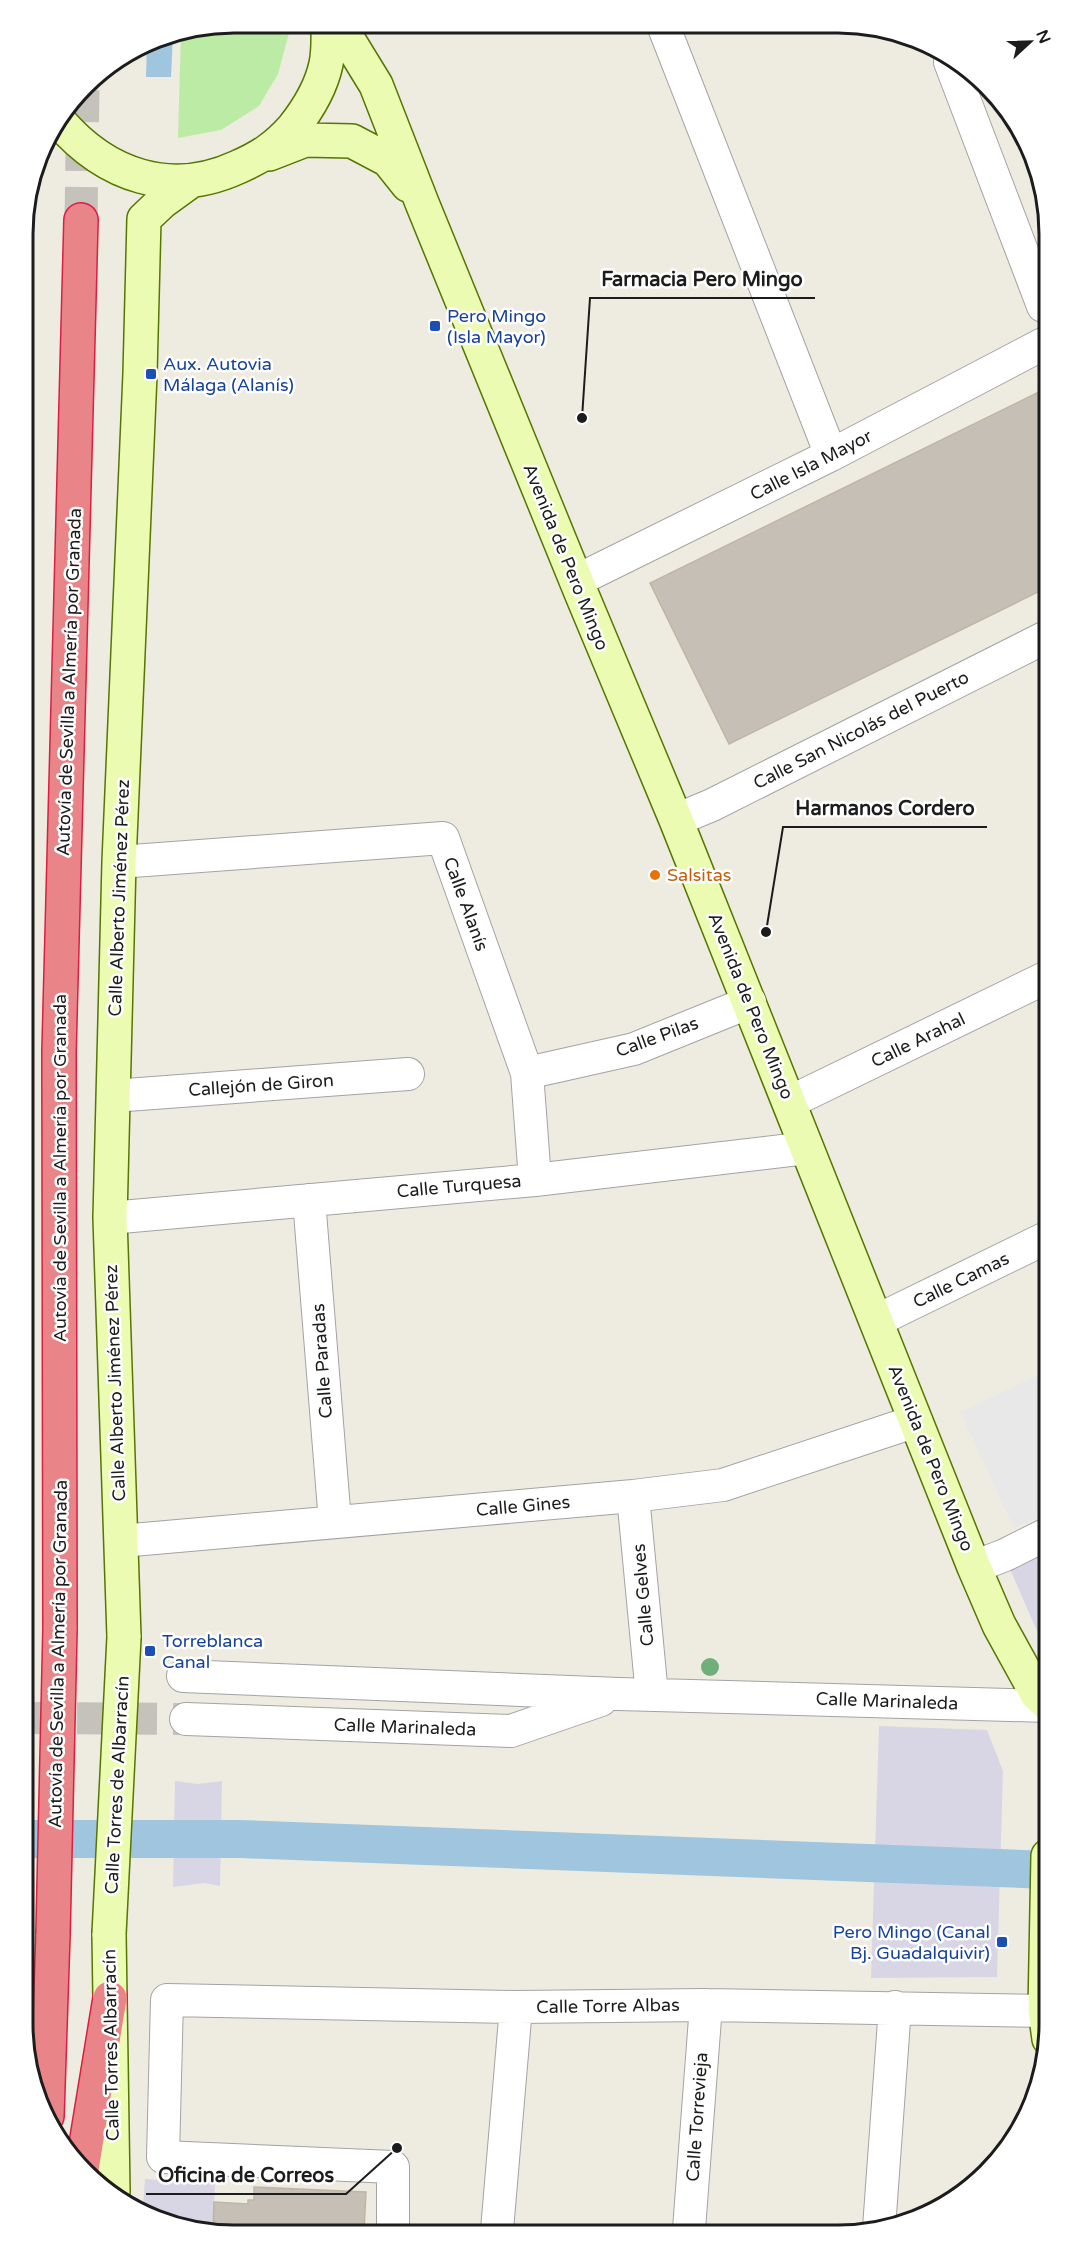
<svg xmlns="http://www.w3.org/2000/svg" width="1072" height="2258" font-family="'Varela Round',sans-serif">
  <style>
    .grass { fill: #bceba5 }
    .parking { fill: #e8e8e8 }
    .plaza { fill: #d8d6e4 }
    .water { fill: #a0c5de }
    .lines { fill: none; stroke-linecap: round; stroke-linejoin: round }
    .canal { stroke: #a0c5de; stroke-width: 38 }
    .building { fill: #c6bfb5; stroke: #c0b5a3; stroke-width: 1.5 }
    .street-tunnel { stroke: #c4c2ba; stroke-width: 32; stroke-dasharray: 32 16; stroke-linecap: butt }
    .highway-tunnel { stroke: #c4c2ba; stroke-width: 33; stroke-dasharray: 33 16; stroke-linecap: butt }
    .street-casing { stroke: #a3a3a3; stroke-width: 34 }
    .secondary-casing { stroke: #567501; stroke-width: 36 }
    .highway-casing { stroke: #dd1e40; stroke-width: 36 }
    .street { stroke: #fff; stroke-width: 32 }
    .secondary { stroke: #ecfbb2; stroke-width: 33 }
    .highway { stroke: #e98588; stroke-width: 33 }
    .secondary-bridge-casing { stroke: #567501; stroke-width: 36; stroke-linecap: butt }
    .highway-bridge-casing { stroke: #dd1e40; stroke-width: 36; stroke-linecap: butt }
    .secondary-bridge { stroke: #ecfbb2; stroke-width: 33 }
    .highway-bridge { stroke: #e98588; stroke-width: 33 }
    .tree { fill: #70af7a }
    .transit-dot { fill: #1a4fb4; stroke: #fff; stroke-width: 2 }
    .food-dot { fill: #e8710a; stroke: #fff; stroke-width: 2 }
    .labels { text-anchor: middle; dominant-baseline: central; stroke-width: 5; stroke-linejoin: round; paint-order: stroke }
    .transit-label { font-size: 18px; fill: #164399; stroke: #fff; text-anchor: start }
    .street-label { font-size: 18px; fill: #1c1c1c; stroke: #fff }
    .food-label { font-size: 18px; fill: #c56008; stroke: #fff; text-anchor: start }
    .rim { fill: none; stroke: #1c1c1c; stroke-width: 3 }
    .leader { fill: none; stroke: #1c1c1c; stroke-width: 2 }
    .callout-dot { fill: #1c1c1c; stroke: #fff; stroke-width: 2 }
    .callout-label { font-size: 20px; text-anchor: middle; font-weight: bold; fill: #1c1c1c; stroke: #fff; stroke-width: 5; stroke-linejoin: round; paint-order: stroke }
  </style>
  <rect width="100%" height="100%" fill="#eeece1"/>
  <!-- grass -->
  <path class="grass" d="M234 23H287L289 33 278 74 259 106 221 130 178 138 181 33Z"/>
  <!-- parking -->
  <path class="parking" d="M1047 1371V1513L1014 1528 960 1412Z"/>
  <!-- plaza -->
  <path class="plaza" d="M1047 1548 1048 1656 1009 1567Z
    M879 1726 987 1730 1003 1771 997 1977 871 1978Z
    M175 1781 198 1784 222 1781 220 1886 205 1883 173 1887Z
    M145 2179 215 2183 213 2231H193L143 2207Z"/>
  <!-- water -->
  <path class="water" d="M173 35 171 77H146L147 43 154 38Z"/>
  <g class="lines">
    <!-- canal -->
    <path class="canal" d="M29 1839H240L1048 1870"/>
  </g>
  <!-- building -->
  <path class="building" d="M1043 390 1044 589 729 744 650 583Z
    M254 2187 366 2192 364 2231H213L214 2202 248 2204V2200H254Z"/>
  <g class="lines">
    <!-- street-tunnel -->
    <path class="street-tunnel" d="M29 1718 186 1719"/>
    <!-- highway-tunnel -->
    <path class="highway-tunnel" d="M81 220 83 90"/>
    <defs>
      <path id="street" d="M663 25 831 455
        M950 62 1043 306
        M576 581 831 455 1043 344
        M676 820 712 805 1044 638
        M119 862 443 838 527 1073 535 1180
        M527 1073 634 1049 750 1002
        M113 1096 408 1074
        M790 1102 1045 978
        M309 1200 335 1522
        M110 1218 535 1180 807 1148
        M876 1321 1046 1238
        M633 1496 652 1695
        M121 1541 633 1496 723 1485 916 1421
        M974 1567 1005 1555 1047 1534
        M183 1676 619 1694 1048 1706
        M186 1719 511 1731 601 1700
        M879 2228 895 2007
        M689 2229 706 2005
        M497 2230 516 2007
        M393 2231V2167L163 2157 167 2000 516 2007 706 2005 1049 2011"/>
      <path id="secondary" d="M338 23 376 85 422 203 582 595 676 820 974 1567 999 1625 1037 1694 1048 1704
        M59 121C106 176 171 198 238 167 261 157 276 147 293 128 308 109 321 88 326 64 329 50 328 37 328 23
        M269 154 305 140 352 141 388 160 408 185
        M124 1637 110 1218 119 862 140 374 144 219 162 202 191 181
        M1048 1856 1045 2010 1049 2039
        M109 1934 113 2192"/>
      <path id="highway" d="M60 1629 59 1052 81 220
        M47 2116 53 1934
        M82 2169 110 1998"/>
    </defs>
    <!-- street casing -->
    <use href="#street" class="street-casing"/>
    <!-- secondary casing -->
    <use href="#secondary" class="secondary-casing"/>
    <!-- highway casing -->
    <use href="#highway" class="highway-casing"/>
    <!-- street -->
    <use href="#street" class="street"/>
    <!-- secondary -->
    <use href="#secondary" class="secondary"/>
    <!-- highway -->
    <use href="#highway" class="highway"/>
    <defs>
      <path id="secondary-bridge" d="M109 1934 124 1637"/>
      <path id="highway-bridge" d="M53 1934 60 1629"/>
    </defs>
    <!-- secondary-bridge casing -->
    <use href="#secondary-bridge" class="secondary-bridge-casing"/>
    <!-- highway-bridge casing -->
    <use href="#highway-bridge" class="highway-bridge-casing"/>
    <!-- secondary-bridge -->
    <use href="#secondary-bridge" class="secondary-bridge"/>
    <!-- highway-bridge -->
    <use href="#highway-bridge" class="highway-bridge"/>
  </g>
  <!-- trees -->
  <circle class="tree" cx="710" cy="1667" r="9"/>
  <!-- markers -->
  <g class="transit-dot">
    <rect x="429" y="320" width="12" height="12" rx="3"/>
    <rect x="145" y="368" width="12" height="12" rx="3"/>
    <rect x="144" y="1645" width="12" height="12" rx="3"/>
    <rect x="996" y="1936" width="12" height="12" rx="3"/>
  </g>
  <circle class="food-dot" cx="655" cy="875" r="6"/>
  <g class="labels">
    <!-- transit labels -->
    <g class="transit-label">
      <text x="447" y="316">Pero Mingo<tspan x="447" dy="21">(Isla Mayor)</tspan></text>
      <text x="163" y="364">Aux. Autovia<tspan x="163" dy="21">Málaga (Alanís)</tspan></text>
      <text x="162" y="1641">Torreblanca<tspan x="162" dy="21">Canal</tspan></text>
      <text x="990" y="1932" text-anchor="end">Pero Mingo (Canal<tspan x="990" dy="21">Bj. Guadalquivir)</tspan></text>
    </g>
    <!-- street labels -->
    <g class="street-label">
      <text transform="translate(811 465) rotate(-27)">Calle Isla Mayor</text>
      <text transform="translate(566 557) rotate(68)">Avenida de Pero Mingo</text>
      <text transform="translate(69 682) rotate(-88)">Autovía de Sevilla a Almería por Granada</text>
      <text transform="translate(861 730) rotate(-27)">Calle San Nicolás del Puerto</text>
      <text transform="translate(119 898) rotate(-88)">Calle Alberto Jiménez Pérez</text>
      <text transform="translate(466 904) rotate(70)">Calle Alanís</text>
      <text transform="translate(751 1006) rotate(68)">Avenida de Pero Mingo</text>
      <text transform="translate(657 1037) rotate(-20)">Calle Pilas</text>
      <text transform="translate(918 1040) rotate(-26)">Calle Arahal</text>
      <text transform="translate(261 1085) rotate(-4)">Callejón de Giron</text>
      <text transform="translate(60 1168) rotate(-90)">Autovía de Sevilla a Almería por Granada</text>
      <text transform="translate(459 1186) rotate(-5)">Calle Turquesa</text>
      <text transform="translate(961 1280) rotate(-26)">Calle Camas</text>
      <text transform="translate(322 1361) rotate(-94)">Calle Paradas</text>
      <text transform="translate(115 1383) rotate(-92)">Calle Alberto Jiménez Pérez</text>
      <text transform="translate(931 1458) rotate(68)">Avenida de Pero Mingo</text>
      <text transform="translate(523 1506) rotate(-5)">Calle Gines</text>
      <text transform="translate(643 1595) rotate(-95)">Calle Gelves</text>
      <text transform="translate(58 1654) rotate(-89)">Autovía de Sevilla a Almería por Granada</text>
      <text transform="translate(887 1701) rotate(2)">Calle Marinaleda</text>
      <text transform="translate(405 1727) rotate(2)">Calle Marinaleda</text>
      <text transform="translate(117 1785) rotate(-87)">Calle Torres de Albarracín</text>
      <text transform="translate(608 2006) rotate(-1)">Calle Torre Albas</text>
      <text transform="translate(111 2045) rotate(-91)">Calle Torres Albarracín</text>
      <text transform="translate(697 2117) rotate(-86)">Calle Torrevieja</text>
    </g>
    <!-- food labels -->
    <g class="food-label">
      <text x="667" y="875">Salsitas</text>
    </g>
  </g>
  <!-- crop -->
  <path d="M0 0H1072V2258H0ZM234 33H838A201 201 0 0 1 1039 234V2024A201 201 0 0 1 838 2225H234A201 201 0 0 1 33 2024V234A201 201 0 0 1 234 33Z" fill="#fff" fill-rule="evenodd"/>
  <path class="rim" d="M234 33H838A201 201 0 0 1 1039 234V2024A201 201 0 0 1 838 2225H234A201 201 0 0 1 33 2024V234A201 201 0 0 1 234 33Z"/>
  <!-- callouts -->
  <path class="leader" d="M582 418L590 298H815M766 932L783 827H987M397 2148L346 2194H146"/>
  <g class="callout-dot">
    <circle cx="582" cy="418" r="6"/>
    <circle cx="766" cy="932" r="6"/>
    <circle cx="397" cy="2148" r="6"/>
  </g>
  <g class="callout-label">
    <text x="702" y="286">Farmacia Pero Mingo</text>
    <text x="885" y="815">Harmanos Cordero</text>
    <text x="246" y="2182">Oficina de Correos</text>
  </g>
  <!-- north arrow -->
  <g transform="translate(1030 42) rotate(68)" stroke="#ffffff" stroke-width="4.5" paint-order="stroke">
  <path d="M0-4.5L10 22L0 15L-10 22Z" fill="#1c1c1c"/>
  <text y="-9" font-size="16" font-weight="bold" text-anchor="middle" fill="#1c1c1c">N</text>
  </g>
</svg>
